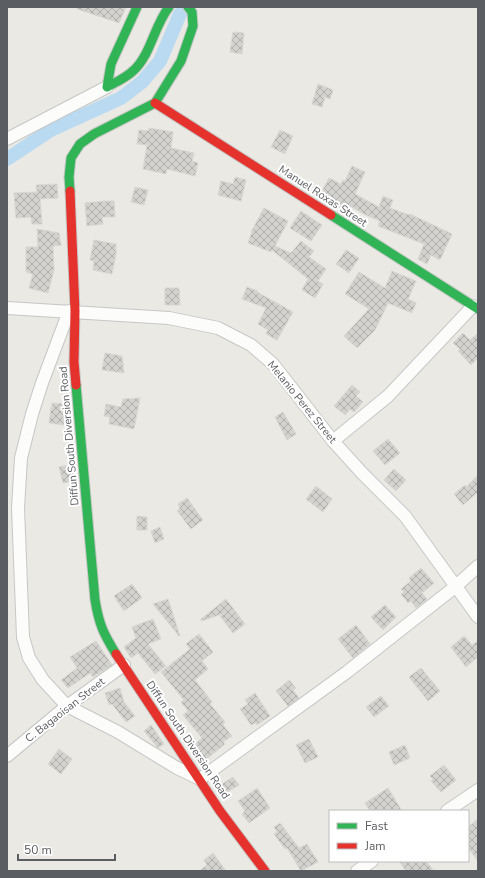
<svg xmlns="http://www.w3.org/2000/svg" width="485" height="878" font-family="'Nunito Sans',sans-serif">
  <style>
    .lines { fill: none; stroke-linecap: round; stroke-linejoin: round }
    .canal { stroke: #badaf2; stroke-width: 14 }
    .building { fill: url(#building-cross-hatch); stroke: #d9d7d3 }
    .street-casing { stroke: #c6c7c6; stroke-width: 14 }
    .fast-casing { stroke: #c6c7c6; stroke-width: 11 }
    .jam-casing { stroke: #c6c7c6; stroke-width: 11 }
    .street { stroke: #fcfcfb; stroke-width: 12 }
    .fast { stroke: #30b455; stroke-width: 9 }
    .jam { stroke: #e5322d; stroke-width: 9 }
    .labels { text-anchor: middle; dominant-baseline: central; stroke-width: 4; stroke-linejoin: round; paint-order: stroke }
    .street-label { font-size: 11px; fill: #5a5d61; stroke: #fff }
  </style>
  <defs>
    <pattern id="building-cross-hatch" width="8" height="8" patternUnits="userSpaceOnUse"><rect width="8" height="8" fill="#d3d2cf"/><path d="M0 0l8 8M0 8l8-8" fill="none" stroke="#aeaeab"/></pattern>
  </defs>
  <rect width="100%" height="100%" fill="#eae9e4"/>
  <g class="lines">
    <!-- canal -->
    <path class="canal" d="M7 159 51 130 121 98 142 82 160 61 180 14"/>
  </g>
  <!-- building -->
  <path class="building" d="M77 7H126L119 23 77 9Z
    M233 32 244 33 242 54 230 52Z
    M318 84 333 90 330 99 325 97 322 107 312 104Z
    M149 128 173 132 171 148 194 153 192 161 198 163 195 176 167 169 166 174 143 169 147 145 137 144 139 130 149 131Z
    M280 130 293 136 285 154 271 147Z
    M352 166 365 172 355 194 379 207 383 196 393 200 390 208 409 215 410 214 452 234 440 260 431 255 427 264 418 259 424 244 378 226 380 221 366 215 346 204 343 210 320 197 321 195H320L329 178 341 184 343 180 345 181Z
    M235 177 246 180 241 201 218 195 221 181 233 184Z
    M57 184 58 198 40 199 42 224H32L31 217 16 218 14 193 37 192 36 185Z
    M135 187 148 190 144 205 131 202Z
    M104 201H114L115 217H102L103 224 87 226 85 203Z
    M264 208 288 221 275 246 291 253 301 241 314 251 309 257 326 269 318 281 323 284 315 298 302 290 308 279 272 250 271 252 248 243 252 232H251Z
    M301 211 322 225 311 241 290 228Z
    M37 229 59 233 61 245 53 246 54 270 48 293 29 288 33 274 26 272V247H38Z
    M94 240 116 244V254L112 274 93 270 94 261 90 260Z
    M346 250 359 258 349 273 336 264Z
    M392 271 416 281 408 299 416 303 412 313 388 303 375 330 357 348 344 336 369 309 345 294 359 272 385 288Z
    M247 287 258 291 257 292 293 312 277 340 266 334 268 330 258 324 266 308 242 299Z
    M165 288H179L180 305H165Z
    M463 333 470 340 478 333V358L471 365 458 351 460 349 453 343Z
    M105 353 122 356 124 373 102 370Z
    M352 385 360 392 356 396 363 402 354 412 350 409 345 415 334 406Z
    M140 398 134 429 109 424 110 417 104 416 106 404 121 407 123 399Z
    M52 403 66 404 64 425 49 423 51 407 52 408Z
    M283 412 296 434 287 440 275 417Z
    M388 439 400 453 385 465 373 451Z
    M73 464 74 481 63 483 59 467Z
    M394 469 406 480 396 491 384 480Z
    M478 475V492L463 505 454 494 465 485 466 487Z
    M316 486 332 499 323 512 306 499Z
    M187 498 203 520 191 529 177 511 180 508 178 504Z
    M137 516 147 517V530H137Z
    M160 527 164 539 155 543 151 531Z
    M421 568 434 583 422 593 427 599 416 608 411 601 408 603 401 594 404 592 401 589 411 581 409 578Z
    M132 584 142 598 124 611 114 596Z
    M168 599 180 636H179L153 604Z
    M226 599 245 624 233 633 220 616 225 613 201 621V619Z
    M385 605 396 617 383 630 371 617Z
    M153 619 161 639 148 644 166 666 155 674 138 653 131 658 124 647 136 638 132 627Z
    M356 625 370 644 353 658 338 639Z
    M199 634 213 652 202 661 208 669 195 680 212 702 210 704 225 722 223 725 232 736 223 742 225 744 204 761 199 754 196 756 190 748 202 738 183 715 188 711 181 702 184 700 161 672 190 649 186 644Z
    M464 636 472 645 478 641V657L466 667 451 647Z
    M96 641 112 665 93 677 90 673 68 688 61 680 77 668 70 657Z
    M421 668 440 691 428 701 409 677Z
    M289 680 296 688 293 690 299 698 288 706 276 691Z
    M120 688 124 702 135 716 126 722 112 704 109 705 105 693Z
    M255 693 270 716 257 725 256 723 251 725 240 709 248 704 245 700Z
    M381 696 389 706 374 717 366 707Z
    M151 725 164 744 158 748 144 731Z
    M309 739 318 757 305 763 296 745Z
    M405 745 410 758 394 765 389 752Z
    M59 749 72 759 61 774 48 764Z
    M444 765 456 780 441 792 431 781 433 779 430 776Z
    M233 777 239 785 224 794 219 786Z
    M257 788 270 808 249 823 242 814 245 811 238 801Z
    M388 788 402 811H370L365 803Z
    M478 819V861L468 848V827Z
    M280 823 299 848 307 844 318 862 301 871 287 848 285 849 274 834 277 832 274 827Z
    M213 853 226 871H199L207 865 204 860Z
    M399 861H426L434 871H406Z"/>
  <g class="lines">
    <defs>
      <path id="street" d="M7 139 107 87
        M7 308 169 318 218 328 251 345 273 364 333 441 362 473 405 516 478 617
        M69 311 42 383 32 414 21 458 18 508 23 637 29 658 43 680 67 706 118 732 177 768 200 779 347 672 455 587 478 566
        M333 441 388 396 473 306
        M7 756 67 706 124 665
        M447 811 478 790
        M357 871 372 861"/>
      <path id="fast" d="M137 7 111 64 107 87C116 82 126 78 134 70 151 54 154 26 169 7
        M70 191 69 177 71 158 80 144 94 134 155 103 181 61 193 26 192 12 188 7
        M331 215 478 309
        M76 385 95 600C99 624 103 633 116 654"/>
      <path id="jam" d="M155 103 331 215
        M70 191 75 311 74 362 76 385
        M116 654 220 811 265 871"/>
    </defs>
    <!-- street casing -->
    <use href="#street" class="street-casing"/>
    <!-- fast casing -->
    <use href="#fast" class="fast-casing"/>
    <!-- jam casing -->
    <use href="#jam" class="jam-casing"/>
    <!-- street -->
    <use href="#street" class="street"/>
    <!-- fast -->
    <use href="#fast" class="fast"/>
    <!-- jam -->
    <use href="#jam" class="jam"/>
  </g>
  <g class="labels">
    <!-- street labels -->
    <g class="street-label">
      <text transform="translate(323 196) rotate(33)">Manuel Roxas Street</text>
      <text transform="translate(302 402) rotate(51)">Melanio Perez Street</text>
      <text transform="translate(69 436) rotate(-95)">Diffun South Diversion Road</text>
      <text transform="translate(65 710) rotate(-38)">C. Bagaoisan Street</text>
      <text transform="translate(188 740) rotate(56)">Diffun South Diversion Road</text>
    </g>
  </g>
  <!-- border -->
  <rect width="485" height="878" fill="none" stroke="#5a5d61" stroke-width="16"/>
  <!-- legend -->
  <rect x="329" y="810" width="140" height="52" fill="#ffffff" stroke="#bdbec0"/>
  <rect x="337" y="823" width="20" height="6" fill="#30b455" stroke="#bdbec0"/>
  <text x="365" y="830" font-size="12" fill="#5a5d61">Fast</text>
  <rect x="337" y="843" width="20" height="6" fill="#e5322d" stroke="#bdbec0"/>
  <text x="365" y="850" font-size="12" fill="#5a5d61">Jam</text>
  <!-- scale -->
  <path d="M18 854v6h97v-6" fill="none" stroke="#5a5d61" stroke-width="2"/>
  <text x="24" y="854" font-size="12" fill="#5a5d61" stroke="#ffffff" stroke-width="3" paint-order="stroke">50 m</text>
</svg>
